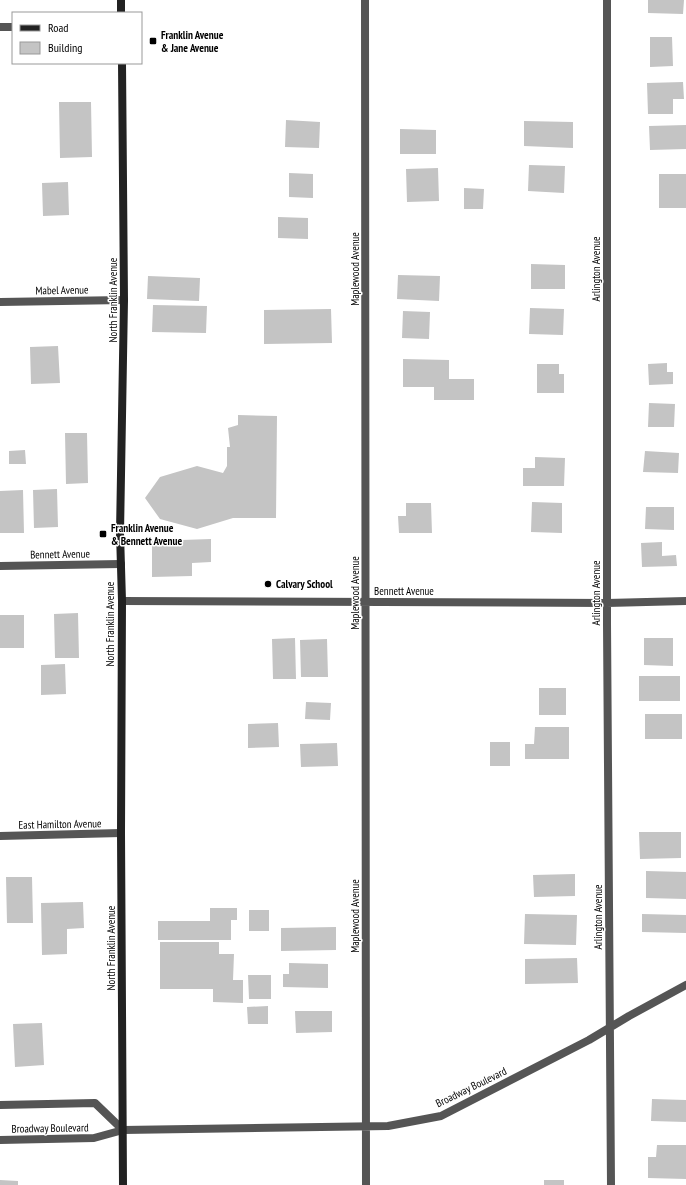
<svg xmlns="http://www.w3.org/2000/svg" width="686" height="1185" font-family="'PT Sans Narrow',sans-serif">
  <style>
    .building { fill: #c4c4c4 }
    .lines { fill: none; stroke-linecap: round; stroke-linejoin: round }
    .street { stroke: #555; stroke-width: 8 }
    .secondary { stroke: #222; stroke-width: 8 }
    .poi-dot { fill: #000; stroke: #fff; stroke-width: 1.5 }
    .labels { text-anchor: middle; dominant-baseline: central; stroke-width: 3; stroke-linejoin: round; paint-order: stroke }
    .poi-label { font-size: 11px; font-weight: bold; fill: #000; stroke: #fff; text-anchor: start }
    .street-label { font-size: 11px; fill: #000; stroke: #fff }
  </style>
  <rect width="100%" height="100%" fill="#fff"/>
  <!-- building -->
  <path class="building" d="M648 0H684L683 14 648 13Z
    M650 37H672L673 66 650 67Z
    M683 82 684 99H673V114H648L647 83Z
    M59 102H91L92 157 60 158Z
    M286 120 320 122 319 148 285 147Z
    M524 121 573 122V148L524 146Z
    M686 125V149L650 150 649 126Z
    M400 129 436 130V154H400Z
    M529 165 565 166 564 193 528 191Z
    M438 168 439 201 407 202 406 169Z
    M289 173 313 174V198L289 197Z
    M659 174H686V208H659Z
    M68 182 69 215 43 216 42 183Z
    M464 188 484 189 483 209H464Z
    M278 217 308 218V239L278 238Z
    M531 264 565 265V289H531Z
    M398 275 440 276 439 301 397 299Z
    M148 276 200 278 199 301 147 299Z
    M153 305 207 306 206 333 152 332Z
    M530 308 564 309 563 335 529 334Z
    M331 309 332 343 264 344V310Z
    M403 311 430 312 429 339 402 338Z
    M58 346 60 383 31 384 30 347Z
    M403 359 449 360V379H474V400H434V387H403Z
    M667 363V372H673V384L649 385 648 364Z
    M537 364H559V374H564V393H537Z
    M649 403 675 404 674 427H648Z
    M238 415 277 416 276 518H233L197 529 160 519 145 498 160 477 197 466 223 473 227 466V447H230L228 428 238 425Z
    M65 433H87L88 483 66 484Z
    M25 450 26 464H9V451Z
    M645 451 679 453 678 473 643 472Z
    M535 457 565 458 564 486H523V468H535Z
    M57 489 58 527 34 528 33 490Z
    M23 490 24 533H0V491Z
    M532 502 562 503V533L531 532Z
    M406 503H431L432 533H399L398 516H406Z
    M646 507H674V530L645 529Z
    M211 539V562L192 563V576L152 577V541Z
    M662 542V556L676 555 677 566 642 567 641 543Z
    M78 613 79 658H55L54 614Z
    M0 615H24V648H0Z
    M295 638 296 679H273L272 639Z
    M644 638H673V666L644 665Z
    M327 639 328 677H301L300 640Z
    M65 664 66 694 41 695V665Z
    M639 676H680V701H639Z
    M539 688H566V715H539Z
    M306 702 331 703 330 720 305 719Z
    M645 714H682V739H645Z
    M278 723 279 747 248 748V724Z
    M535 727H569V759H525V744H534Z
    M490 742H510V766H490Z
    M337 743 338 766 301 767 300 744Z
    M639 832H681V858L640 859Z
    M646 871 686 872V899L646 898Z
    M575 874V896L534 897 533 875Z
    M6 877H32L33 923H7Z
    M83 902 84 928 67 929V954L42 955 41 903Z
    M210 908H237V920H231V940H158V921H210Z
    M249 910H269V931H249Z
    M525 914 577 915 576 945 524 944Z
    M642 914 686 915V933L642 932Z
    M336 927V950L281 951V928Z
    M160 942H219V954H234L233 980H243V1003L213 1002V989H160Z
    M577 958 578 983 525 984V959Z
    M289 963 328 964V988L283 987V974H289Z
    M248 975H271V999H249Z
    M268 1006V1024H248L247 1007Z
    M295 1011H332V1032L296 1033Z
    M42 1023 44 1065 15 1067 13 1024Z
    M652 1099 686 1100V1122L651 1121Z
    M657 1145H686V1179L648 1178V1157H656Z
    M0 1180 18 1181V1185H0Z
    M544 1180H564V1185H544Z"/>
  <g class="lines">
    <!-- street -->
    <path class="street" d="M365 0 366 1185
      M607 0V624L611 1185
      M0 27H13
      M0 302 124 300
      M0 566 121 564
      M122 601 607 603 686 601
      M0 836 121 833
      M0 1105 95 1103 123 1130
      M0 1140 94 1138 123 1130 388 1126 441 1116 589 1040 629 1016 686 985"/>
    <!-- secondary -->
    <path class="secondary" d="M121 0V13
      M122 63 124 300 120 533 122 601 121 833 123 1185"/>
  </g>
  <!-- markers -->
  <g class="poi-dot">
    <rect x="149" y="37" width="8" height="8" rx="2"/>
    <rect x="99" y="530" width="8" height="8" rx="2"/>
    <circle cx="268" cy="584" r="4"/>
  </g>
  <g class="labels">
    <!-- poi labels -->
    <g class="poi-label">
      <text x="161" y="35">Franklin Avenue<tspan x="161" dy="13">&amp; Jane Avenue</tspan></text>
      <text x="111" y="528">Franklin Avenue<tspan x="111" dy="13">&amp; Bennett Avenue</tspan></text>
      <text x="276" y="584">Calvary School</text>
    </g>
    <!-- street labels -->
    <g class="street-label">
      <text transform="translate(355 269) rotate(-90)">Maplewood Avenue</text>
      <text transform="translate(596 269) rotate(-90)">Arlington Avenue</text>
      <text transform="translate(62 290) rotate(-1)">Mabel Avenue</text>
      <text transform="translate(113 300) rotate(-90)">North Franklin Avenue</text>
      <text transform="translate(60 554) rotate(-1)">Bennett Avenue</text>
      <text x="404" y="591">Bennett Avenue</text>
      <text transform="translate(355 593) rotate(-90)">Maplewood Avenue</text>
      <text transform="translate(596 593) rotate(-90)">Arlington Avenue</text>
      <text transform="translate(110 624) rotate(-90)">North Franklin Avenue</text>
      <text transform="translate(60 824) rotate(-1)">East Hamilton Avenue</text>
      <text transform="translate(355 916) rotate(-90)">Maplewood Avenue</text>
      <text transform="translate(598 917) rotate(-90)">Arlington Avenue</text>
      <text transform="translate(111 948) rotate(-90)">North Franklin Avenue</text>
      <text transform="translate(471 1087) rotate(-26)">Broadway Boulevard</text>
      <text transform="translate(50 1128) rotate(-1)">Broadway Boulevard</text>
    </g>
  </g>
  <!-- legend -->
  <rect x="12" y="12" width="130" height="52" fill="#ffffff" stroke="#999999"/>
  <rect x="20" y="25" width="20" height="6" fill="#222222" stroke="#999999"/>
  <text x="48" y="32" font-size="12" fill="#000000">Road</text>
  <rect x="20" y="42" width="20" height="12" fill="#c4c4c4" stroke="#999999"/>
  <text x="48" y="52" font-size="12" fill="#000000">Building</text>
</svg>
